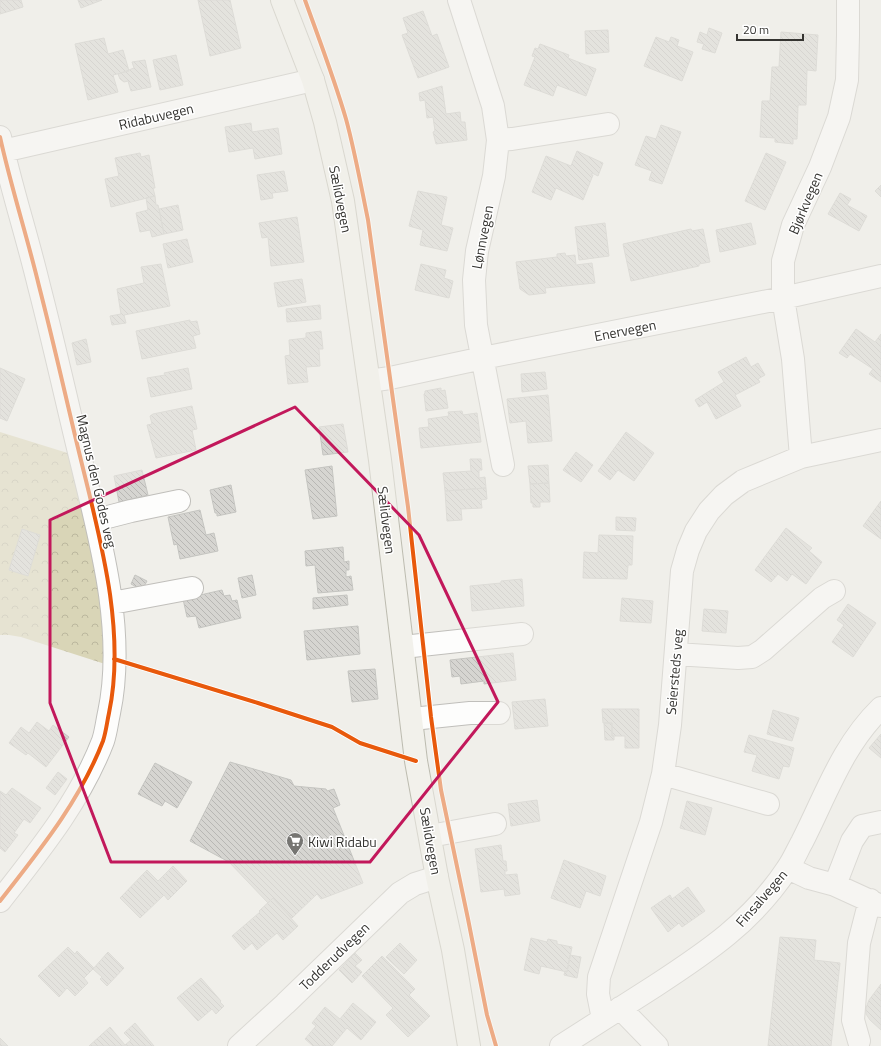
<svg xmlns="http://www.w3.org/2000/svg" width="881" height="1046" font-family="'Titillium Web',sans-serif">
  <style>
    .forest { fill: url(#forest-crowns) }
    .building { fill: url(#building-back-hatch); stroke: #c5c5c1 }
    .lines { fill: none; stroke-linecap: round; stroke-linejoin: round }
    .minor-casing { stroke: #c0bfbb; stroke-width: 24 }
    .major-casing { stroke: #bdbcb0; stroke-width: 24 }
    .minor { stroke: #fdfdfc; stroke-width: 22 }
    .major { stroke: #f2f1eb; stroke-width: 22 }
    .cycleway-casing { stroke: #fff; stroke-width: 6 }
    .cycleway { stroke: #e8590c; stroke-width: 4 }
    .marked { fill: none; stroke: #c2185b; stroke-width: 3; stroke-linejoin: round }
    .labels { text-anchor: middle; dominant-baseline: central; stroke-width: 3; stroke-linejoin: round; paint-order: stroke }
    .street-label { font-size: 14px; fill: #353431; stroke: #fff }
    .poi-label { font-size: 14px; fill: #353431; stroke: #fff; text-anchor: start }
  </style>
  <defs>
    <pattern id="forest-crowns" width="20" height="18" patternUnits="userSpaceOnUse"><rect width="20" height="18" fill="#d9d5b7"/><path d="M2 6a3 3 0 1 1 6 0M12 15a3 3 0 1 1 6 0" fill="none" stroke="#bbb79e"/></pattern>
    <pattern id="building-back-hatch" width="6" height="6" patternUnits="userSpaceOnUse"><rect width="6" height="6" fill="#d6d5d1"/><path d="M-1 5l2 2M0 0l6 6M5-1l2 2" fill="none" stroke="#b8b7b4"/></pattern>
  </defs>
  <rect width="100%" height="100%" fill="#f0efea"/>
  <!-- forest -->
  <path class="forest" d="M0 432 74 455 105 609V664L21 637 9 635H0Z"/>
  <!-- building -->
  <path class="building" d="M0 0H21L23 7 0 14Z
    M78 0H102L81 8Z
    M198 0H230L241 48 210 56Z
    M423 11 432 36 437 34 449 67 418 78 402 35 408 33 403 18Z
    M709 28 722 33 715 53 702 49 704 44 697 42 700 32 707 35Z
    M608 30 609 52 586 54 585 31Z
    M781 32 818 35 816 71 807 70 806 105H798L797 139H793V144L775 142V138L760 137 762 101H770L772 67H779Z
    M656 37 669 42 671 37 679 40 677 46 693 52 682 81 644 66Z
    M104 38 108 54 123 50 129 71 113 75 118 92 88 100 75 44Z
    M540 44 569 55 568 58 596 69 586 96 557 85 553 96 524 85 535 57 532 56 535 48 538 49Z
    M176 55 183 85 160 90 153 60Z
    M145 60 151 87 131 91 128 81 124 82 120 79 118 74 134 68 132 62Z
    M442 86 446 114 460 112 461 122H465L467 140 436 144 433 132 435 131 433 117 427 118 425 100 420 101 419 93Z
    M251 123 252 132 278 128 282 154 255 159 253 148 229 152 225 127Z
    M661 125 681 132 662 184 649 180 652 171 635 165 646 136 656 139Z
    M577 151 603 163 598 176 592 173 591 175H593L583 200 556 188 551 200 532 192 546 156 571 166Z
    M140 153 141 157 149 155 155 188H153L155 196 111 207 105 179 119 176 115 158Z
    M766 153 786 162 765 210 745 201Z
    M284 171 288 191 272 193 273 198 261 200 257 175Z
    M881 185V197L875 191Z
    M418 191 447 197 441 225 453 228 447 251 420 245 423 230 409 226Z
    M840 193 851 199 847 205 867 216 859 231 828 214Z
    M155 196 156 205H158L159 209 164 234 152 237 150 230 140 232 136 213 148 210 146 198Z
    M178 205 183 230 164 234 159 209Z
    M297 217 304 262 271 266 268 237 262 238 259 223Z
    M605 223 609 256 579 260 575 227Z
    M751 223 756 244 720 252 716 230Z
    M691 229 692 231 703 229 710 262 699 264V266L631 281 623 244Z
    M187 239 193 262 168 268 163 244Z
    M565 253 566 256 575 255 576 265 592 263 595 283 545 288 546 293 529 295 520 289 516 262 557 257V254Z
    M161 264 170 306 124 315 126 323 112 325 110 316 121 314 117 289 144 283 141 267Z
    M421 264 446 270 444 278 453 281 449 298 415 290Z
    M302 279 306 302 278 307 274 283Z
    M320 305 321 319 287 322 286 309Z
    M190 320V322L197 321 200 334 193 336 196 348 142 359 136 331Z
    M856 329 875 342 881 334V382L869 374 873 369 850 354 847 358 839 353Z
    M321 331 323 349H319L320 366 306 367 308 382 288 384 285 356 290 355 289 340 306 338V333Z
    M86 339 91 362 77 365 72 343Z
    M746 357 751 367 758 363 765 375 758 379 760 382 735 395 741 406 716 419 707 402 699 407 695 400 724 382 718 372Z
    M0 368 25 379 7 421 0 418Z
    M188 368 192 389 151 397 147 378 165 375 164 373Z
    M545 372 547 389 522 392 521 374Z
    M441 388V391L445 390 448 408 426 411 424 394 425 393V391Z
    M548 395 552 441 528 443 526 421 510 423 507 399Z
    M192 406 197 429 192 430 196 450 156 458 147 425 152 424 150 416 153 414Z
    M462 411 463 415 477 413 481 442 421 448 419 428 429 427 428 419 449 416 448 412Z
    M343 424 348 452 323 455 319 427Z
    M626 432 654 453 634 481 618 470 610 480 598 471Z
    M576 452 593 465 581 482 563 470Z
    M470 459H481L482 470H479V478L485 477 486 488 445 491 443 473 471 471Z
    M548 465 549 483 530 484 528 466Z
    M332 466 337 516 313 519 305 470Z
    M142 470 148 495 119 502 114 476Z
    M549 483 550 502H540V507H533V503H531L530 484Z
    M231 485 236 512 217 516V513H215L210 490Z
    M486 488 487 499 481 500 482 508 461 509 462 520 447 521 445 491Z
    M881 501V539L863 526Z
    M200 510 206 535 214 533 218 551 180 559 177 544 174 545 168 517Z
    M616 517 636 518 635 531 616 530Z
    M786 528 812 548 809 551 822 562 806 584 792 574 787 581 778 574 771 582 755 570Z
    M22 529 40 535 28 576 9 570Z
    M599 535 633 536 632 565H628L627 579 583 578 584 552 598 553Z
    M343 547 344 562 349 561V570H346V577L351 576 353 590 318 593 315 565 306 566 305 551Z
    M135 575 147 581 142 590 131 584Z
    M252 575 256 595 242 598 238 578Z
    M522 579 524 606 472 611 470 586 501 583V581Z
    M222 590 224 596 230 595 232 601 237 600 241 618 199 628 196 616 187 617 183 599Z
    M347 595 348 605 313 609V598Z
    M622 598 653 601 651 623 620 621Z
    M848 604 876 623 853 657 832 642 844 625 837 620Z
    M704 609 728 611 726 633 702 631Z
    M358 626 360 654 307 660 304 631Z
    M513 653 516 680 484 684V681L461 684 460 676 452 677 450 660Z
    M375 669 378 699 352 702 348 671Z
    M545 699 548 726 515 729 512 702Z
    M602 709H639V748H625V736H612V723H603Z
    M773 710 799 718 792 741 767 734Z
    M37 722 49 731 53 725 69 737 46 767 28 753 26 755 9 743 21 727 29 733Z
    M604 723H612V736H614V740H605Z
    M881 734V758L869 748Z
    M749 735 794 748 789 767 783 766 779 779 752 771 757 755 744 752Z
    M230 762 291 780 294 786 326 789 327 791 334 789 340 805 333 808 363 883 321 899 317 894 292 918 273 898 268 903 229 862 190 841Z
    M155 763 192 782 177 808 165 801 162 806 138 794Z
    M58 772 67 779 55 795 46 788Z
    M12 788 41 808 30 823 24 819 14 833 18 835 5 852 0 848V791L6 795Z
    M537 800 540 821 511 826 508 804Z
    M687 801 712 808 705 835 680 828Z
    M501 845 503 861H506L507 871H505V875L517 874 520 894 505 896 504 889 481 892 475 849Z
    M564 860 606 876 600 896 586 891 580 908 551 898Z
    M173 866 187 881 168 900 164 895 140 918 120 898 147 870 158 881Z
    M688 887 705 911 682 927 679 923 668 932 651 908 670 895 672 899Z
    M273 898 298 926 283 940 277 933 257 950 252 943 244 950 232 936 260 912 259 911Z
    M780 937 816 940 814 960 840 963 831 1046H768Z
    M531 938 547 942 548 939 557 941V944L572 947 567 972 541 966 539 974 524 970Z
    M400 943 417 960 404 974 386 957Z
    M68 947 75 954 77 951 94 968 84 978 88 983 75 996 67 988 59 997 38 976Z
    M108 952 124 968 107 986 100 979 102 977 93 969Z
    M355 953 362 960 355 966 362 972 352 983 339 970Z
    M570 955 581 957 577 978 564 975 565 971 567 972Z
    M382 956 415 989 409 995 430 1016 408 1037 386 1015 393 1008 362 976Z
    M201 978 221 1001 220 1002 224 1006 216 1014 212 1009 198 1021 177 998Z
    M881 984V1030L870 1020 866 1014V1008L869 1000Z
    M353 1003 376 1022 361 1040 347 1028 332 1046H313L305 1039 316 1026 312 1023 325 1007 340 1019Z
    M135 1023 154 1046H89L110 1027 125 1045 131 1040 124 1033Z
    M0 1038 8 1046H0Z"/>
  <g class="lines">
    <defs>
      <path id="minor" d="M459 0 493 106 498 140 494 176 477 251 474 280 476 325 503 465
        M0 137C11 187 27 236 39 286 53 340 65 394 78 448 98 531 127 628 109 713 107 722 106 732 103 741 80 801 39 851 0 901
        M498 140 512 139 608 124
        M0 153 3 151 313 80
        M369 381 390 378 483 358 783 298 881 276
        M801 457 793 359 783 298V261L793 225 820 167 839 117 847 80 848 35V0
        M96 520 131 511 179 501
        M112 603 192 588
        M403 647 522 634
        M676 654 738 658 752 657 763 650 822 598 834 591
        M412 719 470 713H499
        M663 774 768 804
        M430 836 495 824
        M788 868 809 878 835 885 881 906
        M835 885 852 841 862 826 881 822
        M620 1008 657 1046
        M603 1019 598 994 599 977 651 822 663 774 670 725 682 571 688 550 696 531 709 511 724 495 743 481 801 457 881 440
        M859 1041 853 1020 859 943 870 900
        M239 1046 285 1004 400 893 415 884 437 877
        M561 1046C592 1026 624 1006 655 986 707 952 752 922 787 869 793 861 797 851 802 842 826 795 842 746 881 708"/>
      <path id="major" d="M282 0 313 80 325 122 343 201 380 460 416 761 437 877 453 950 469 1046"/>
    </defs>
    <!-- minor casing -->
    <use href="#minor" class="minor-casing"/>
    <!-- major casing -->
    <use href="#major" class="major-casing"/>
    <!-- minor -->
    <use href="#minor" class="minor"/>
    <!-- major -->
    <use href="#major" class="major"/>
    <defs>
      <path id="cycleway" d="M305 0C319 39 334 78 346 119 355 152 361 186 368 220L408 507 431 717 441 790 468 919 487 1015 496 1046
        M0 137C11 187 27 236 39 286 53 340 65 394 78 448 98 531 127 628 109 713 107 722 106 732 103 741 80 801 39 851 0 901
        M114 659 258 703 332 727 360 743 416 761"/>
    </defs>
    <!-- cycleway casing -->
    <use href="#cycleway" class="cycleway-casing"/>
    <!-- cycleway -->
    <use href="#cycleway" class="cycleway"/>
  </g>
  <!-- marked area -->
  <path d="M0 0H881V1046H0ZM295 407 419 535 498 702 370 862H111L50 703V520Z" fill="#f0efea" fill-opacity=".55" fill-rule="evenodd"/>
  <path class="marked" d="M295 407 419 535 498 702 370 862H111L50 703V520Z"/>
  <!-- icons -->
  <defs>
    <symbol id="supermarket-pin" viewBox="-11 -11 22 30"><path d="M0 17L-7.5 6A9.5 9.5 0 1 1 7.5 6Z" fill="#767572" stroke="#fff"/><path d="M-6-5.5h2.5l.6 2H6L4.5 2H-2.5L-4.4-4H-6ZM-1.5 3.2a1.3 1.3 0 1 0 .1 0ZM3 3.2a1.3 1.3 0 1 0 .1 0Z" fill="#fff"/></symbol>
  </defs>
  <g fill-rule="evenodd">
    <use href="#supermarket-pin" x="285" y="831" width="20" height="27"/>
  </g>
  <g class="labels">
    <!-- street labels -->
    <g class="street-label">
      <text transform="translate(156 116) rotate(-13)">Ridabuvegen</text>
      <text transform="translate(341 199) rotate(79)">Sælidvegen</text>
      <text transform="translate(805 203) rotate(-67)">Bjørkvegen</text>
      <text transform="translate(482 237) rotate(-79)">Lønnvegen</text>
      <text transform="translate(625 330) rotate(-11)">Enervegen</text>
      <text transform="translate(97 481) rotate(77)">Magnus den Godes veg</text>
      <text transform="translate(387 520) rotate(83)">Sælidvegen</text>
      <text transform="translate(674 672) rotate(-85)">Seiersteds veg</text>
      <text transform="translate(431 841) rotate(80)">Sælidvegen</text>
      <text transform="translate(761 898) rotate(-49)">Finsalvegen</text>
      <text transform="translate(334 956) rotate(-44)">Todderudvegen</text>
    </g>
    <!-- poi labels -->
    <g class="poi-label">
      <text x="308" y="841">Kiwi Ridabu</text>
    </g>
  </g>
  <!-- scale -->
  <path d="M737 34v6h66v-6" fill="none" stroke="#353431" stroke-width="2"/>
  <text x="743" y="34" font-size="12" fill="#353431" stroke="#ffffff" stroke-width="3" paint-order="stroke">20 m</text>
</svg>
